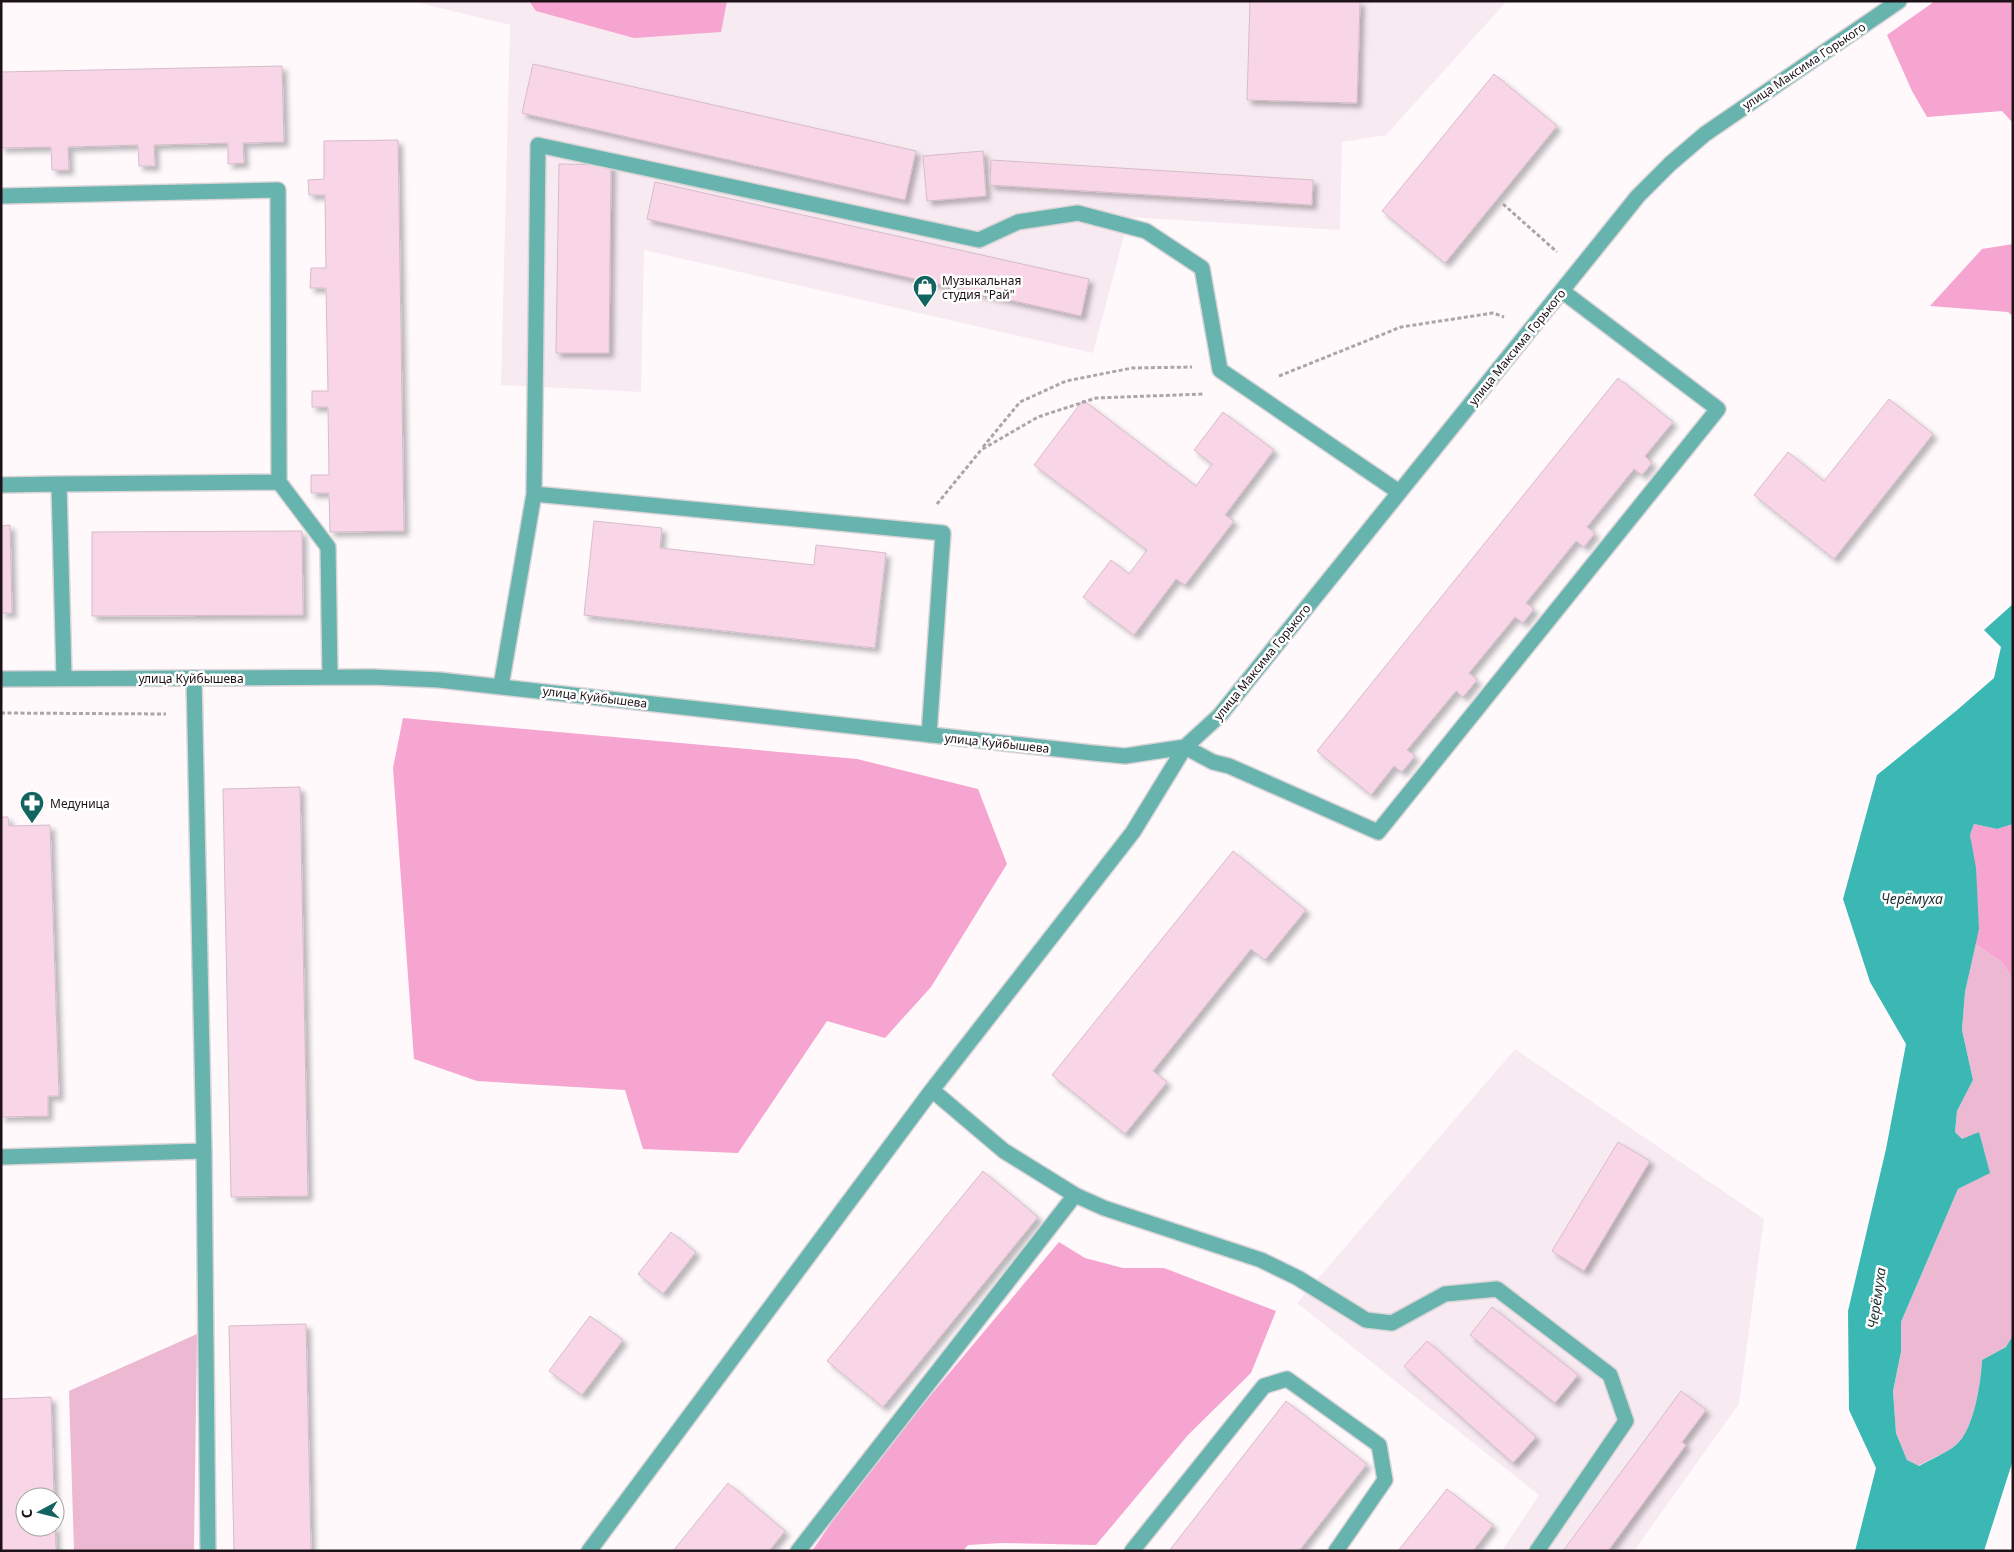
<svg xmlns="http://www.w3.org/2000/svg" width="2014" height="1552" font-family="'Noto Sans',sans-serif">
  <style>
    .built { fill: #f8eaf1 }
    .green { fill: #ecb8d2 }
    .forest { fill: #f5a5cf }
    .water { fill: #3bb8b3 }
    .building { fill: #f8d6e7; stroke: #d6bcc9; filter: url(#shadow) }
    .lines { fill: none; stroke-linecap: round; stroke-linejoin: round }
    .minor-casing { stroke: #dbd4d7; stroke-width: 18 }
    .path { stroke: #aca5a9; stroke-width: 3; stroke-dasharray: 4 2.5; stroke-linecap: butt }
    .minor { stroke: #67b3ae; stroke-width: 15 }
    .labels { text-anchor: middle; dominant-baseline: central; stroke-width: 5; stroke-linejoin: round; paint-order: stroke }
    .street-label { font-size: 12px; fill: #1c1217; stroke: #fff }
    .poi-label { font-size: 12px; fill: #1c1217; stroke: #fff; text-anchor: start }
    .water-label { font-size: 14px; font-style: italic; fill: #1b3130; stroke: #fff }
  </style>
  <defs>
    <filter id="shadow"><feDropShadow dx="4.5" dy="4.5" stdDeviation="2.5" flood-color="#0004"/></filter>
  </defs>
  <rect width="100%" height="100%" fill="#fff9fc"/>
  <!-- built -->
  <path class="built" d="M411 1H1507L1386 135 1342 142 1340 230 1129 217 1093 353 644 250 641 392 501 385 510 25Z
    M1515 1049 1764 1219 1739 1404 1634 1551H1502L1539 1495 1297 1303Z"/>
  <!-- green -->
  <path class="green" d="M1975 944 2002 962 2013 980V1335L2006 1347 1982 1360C1981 1382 1974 1430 1956 1445 1946 1453 1930 1459 1918 1466L1907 1460 1896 1433 1893 1391 1901 1352V1322L1958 1189 1989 1173 1955 1132 1957 1111 1973 1080 1962 1030 1965 992Z
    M197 1334 194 1551H74L69 1391Z"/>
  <!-- forest -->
  <path class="forest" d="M529 1H727L721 32 634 38 536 11Z
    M1935 1H2013V123L2002 111 1927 117 1912 91 1887 35Z
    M2013 244V316L2008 312 1930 306 1982 249Z
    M403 718 857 759 978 789 1007 864 931 987 885 1038 827 1021 738 1153 643 1149 625 1090 477 1081 414 1059 393 768Z
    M1974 824 1997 829 2013 824V980L2002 962 1975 944 1979 929 1970 835Z
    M1059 1242 1085 1258 1123 1268H1164L1276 1311 1251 1373 1188 1435 1096 1545 1002 1543 968 1545 963 1551H812L863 1476Z"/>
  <!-- water -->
  <path class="water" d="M2013 604V824L1997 829 1974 824 1970 835 1976 868 1979 929 1965 992 1962 1030 1973 1080 1957 1111 1955 1132 1962 1139 1979 1132 1990 1173 1958 1189 1901 1322V1352L1893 1391 1896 1433 1907 1460 1919 1466C1931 1459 1946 1453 1956 1445 1974 1430 1981 1382 1982 1360L2006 1347 2013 1335V1460L1984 1551H1855L1876 1468 1849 1410 1848 1311 1886 1149 1906 1044 1870 982 1843 899 1877 775 1956 711 1994 678 2001 647 1984 630Z"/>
  <!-- building -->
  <path class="building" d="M1250 1H1360L1357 103 1247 100Z
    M533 64 916 151 905 200 522 113Z
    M282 66 284 142 243 143 244 163 228 164V143L154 145 155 166H139L138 145 68 147 69 170H52L51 147 1 148V72Z
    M1494 74 1557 126 1445 263 1382 211Z
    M398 140 404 531 330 532 329 493H311V475H329L328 407H312V391H328L326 288H310L311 268H326L325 195H309L308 180 324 179V141Z
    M983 151 986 196 927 201 923 156Z
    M991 160 1313 180 1312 205 990 185Z
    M559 164 611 165 609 353H556Z
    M655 182 1089 279 1081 316 647 219Z
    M1618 378 1673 422 1645 456 1652 463 1642 475 1634 469 1587 527 1595 533 1584 547 1576 541 1526 603 1534 609 1523 623 1515 617 1469 673 1477 680 1463 697 1456 691 1407 750 1415 756 1402 772 1394 766 1371 795 1317 751Z
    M1889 399 1933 434 1834 559 1754 495 1788 452 1824 481Z
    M1083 400 1196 486 1212 464 1194 450 1223 412 1274 450 1225 515 1234 521 1185 585 1176 579 1134 635 1083 597 1111 560 1129 574 1147 550 1034 465Z
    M594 521 662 528 660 548 814 565 816 545 886 553 875 648 584 615Z
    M10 525 12 613H1V526Z
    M302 531 303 615 92 616V532Z
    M300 787 308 1196 231 1197 223 789Z
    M1 817H8L9 826 50 825 59 1096H48V1116L1 1117Z
    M1233 851 1306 910 1265 960 1251 949 1153 1071 1167 1082 1125 1134 1052 1075Z
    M1618 1142 1650 1161 1584 1271 1552 1251Z
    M983 1171 1038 1217 883 1407 827 1361Z
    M671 1232 696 1252 663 1294 638 1274Z
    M1492 1307 1578 1375 1555 1403 1470 1335Z
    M590 1316 623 1340 582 1395 549 1371Z
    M306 1324 311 1551H234L229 1326Z
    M1427 1341 1536 1437 1513 1463 1404 1366Z
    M1681 1391 1706 1410 1682 1442 1686 1445 1608 1551H1563Z
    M51 1397 54 1497H25V1527H55V1519L56 1551H1V1399Z
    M1286 1401 1367 1464 1299 1551H1169Z
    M728 1483 785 1531 769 1551H673Z
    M1447 1489 1493 1525 1473 1551H1398Z"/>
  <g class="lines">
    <defs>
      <path id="minor" d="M1 196 278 190 279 482
        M59 484 279 482 328 547 330 677
        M1 485 59 484 64 678
        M534 494 538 145 979 240 1018 222 1078 213 1146 231 1202 268 1220 370 1399 492
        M1 679 372 677 439 680 1093 753 1125 756 1185 747
        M501 686 534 494 943 533 929 735
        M1185 747 1213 762 1229 766 1378 832 1718 409 1562 291
        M932 1090 1004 1151 1075 1195 1104 1208 1261 1260 1298 1278 1366 1320 1392 1323 1445 1294 1497 1289 1610 1375 1626 1421 1537 1551
        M204 1151 208 1551
        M1 1157 204 1151 194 678
        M589 1551 932 1090 1133 832 1185 747 1220 715 1638 196 1670 164 1705 134 1899 1
        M798 1551 1075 1195
        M1132 1551 1264 1386 1287 1379 1379 1445 1385 1480 1336 1551"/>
    </defs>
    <!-- minor casing -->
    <use href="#minor" class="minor-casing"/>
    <!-- path -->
    <path class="path" d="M1503 204 1557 252
      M1279 376 1401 327 1493 313 1504 317
      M983 447 1020 402 1066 381 1132 368 1192 367
      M937 504 981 450 1038 417 1096 398 1203 394
      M1 713 166 714"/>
    <!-- minor -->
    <use href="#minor" class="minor"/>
  </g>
  <!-- icons -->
  <defs>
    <symbol id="shop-pin" viewBox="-11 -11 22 30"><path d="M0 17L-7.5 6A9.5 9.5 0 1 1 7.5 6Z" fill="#136360" stroke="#fff"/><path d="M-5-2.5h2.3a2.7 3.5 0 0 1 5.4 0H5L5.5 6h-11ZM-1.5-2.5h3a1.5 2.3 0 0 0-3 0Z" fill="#fff"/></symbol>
    <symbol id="pharmacy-pin" viewBox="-11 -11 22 30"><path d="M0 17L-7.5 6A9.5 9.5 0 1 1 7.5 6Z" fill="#136360" stroke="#fff"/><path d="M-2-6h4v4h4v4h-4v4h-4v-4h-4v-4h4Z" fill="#fff"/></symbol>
  </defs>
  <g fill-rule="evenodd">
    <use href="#shop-pin" x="911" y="273" width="28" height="38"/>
    <use href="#pharmacy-pin" x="18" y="789" width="28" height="38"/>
  </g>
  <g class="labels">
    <!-- street labels -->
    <g class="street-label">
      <text transform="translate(1804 66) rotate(-34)">улица Максима Горького</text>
      <text transform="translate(1517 347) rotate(-51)">улица Максима Горького</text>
      <text transform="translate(1262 662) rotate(-51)">улица Максима Горького</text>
      <text x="191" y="678">улица Куйбышева</text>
      <text transform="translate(595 697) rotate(7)">улица Куйбышева</text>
      <text transform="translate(997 743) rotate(6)">улица Куйбышева</text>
    </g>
    <!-- poi labels -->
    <g class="poi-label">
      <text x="942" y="280">Музыкальная<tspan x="942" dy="14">студия "Рай"</tspan></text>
      <text x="50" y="803">Медуница</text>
    </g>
    <!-- water labels -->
    <g class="water-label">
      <text x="1912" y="898">Черёмуха</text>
      <text transform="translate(1876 1298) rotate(-82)">Черёмуха</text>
    </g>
  </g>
  <!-- border -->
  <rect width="2014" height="1552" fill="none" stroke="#1c1217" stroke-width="5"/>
  <!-- north arrow -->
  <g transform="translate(40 1512) rotate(263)"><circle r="24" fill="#ffffff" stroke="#a4a0a2"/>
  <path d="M0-4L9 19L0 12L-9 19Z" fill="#136360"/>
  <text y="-8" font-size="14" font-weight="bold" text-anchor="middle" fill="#1c1217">С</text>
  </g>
</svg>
